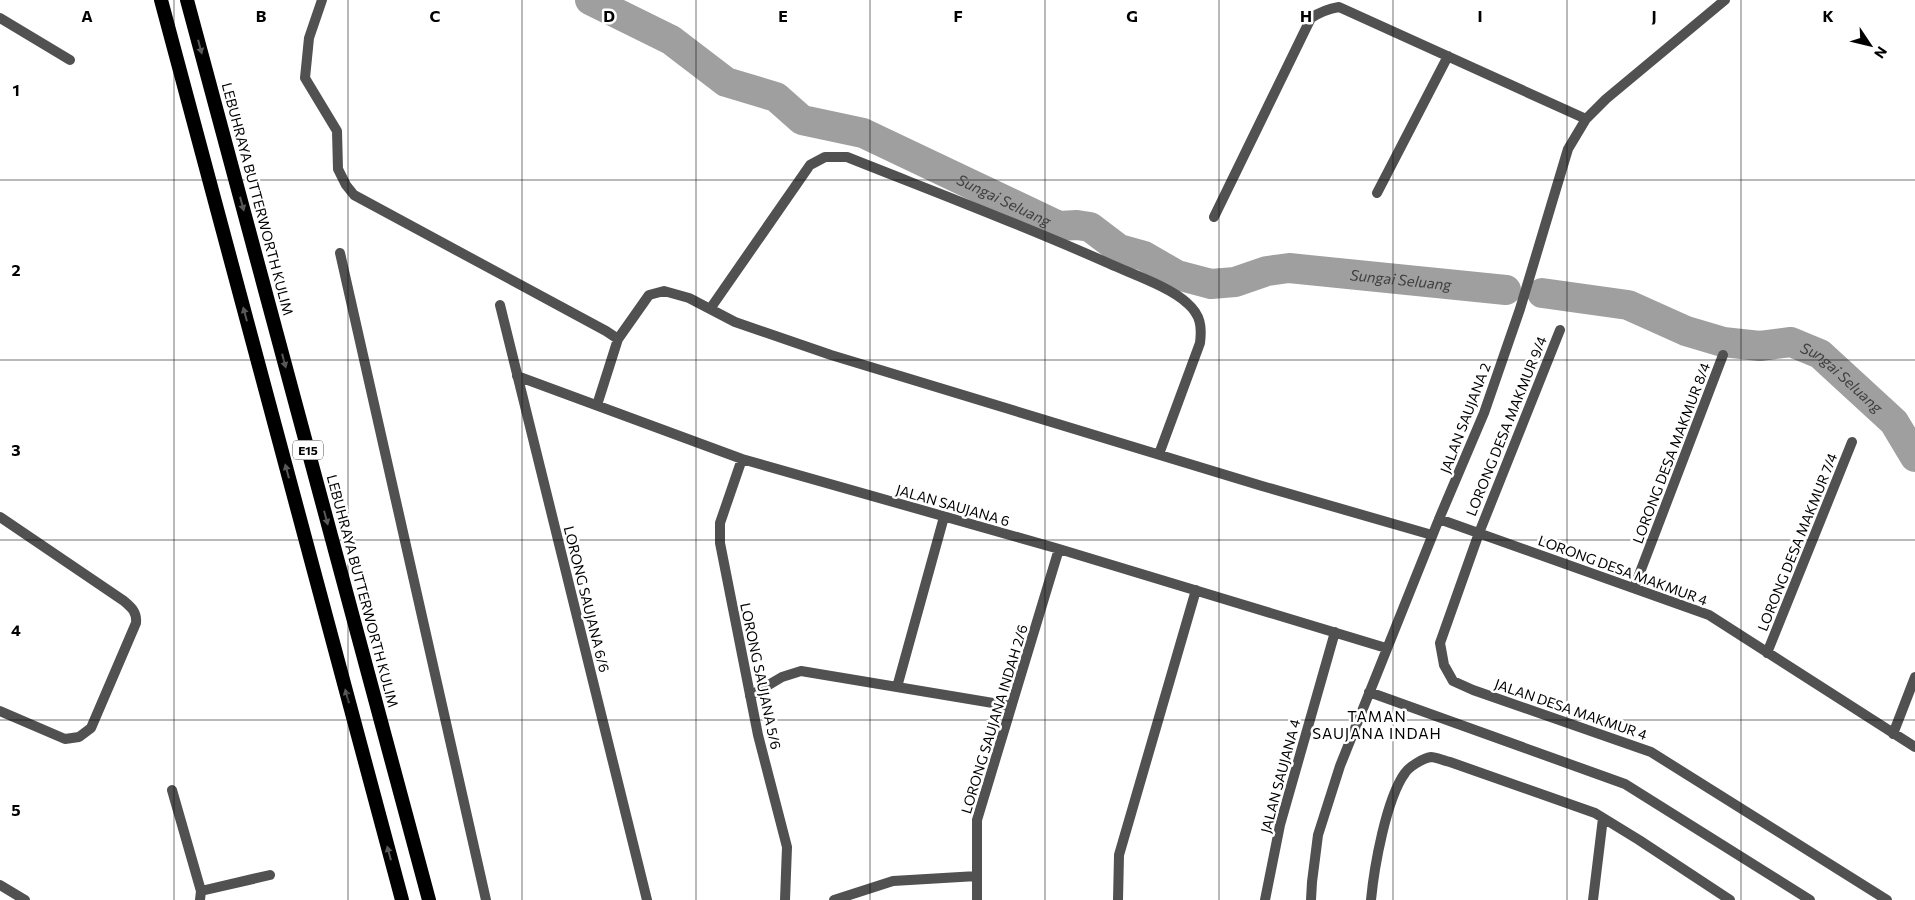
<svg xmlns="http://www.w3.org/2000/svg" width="1915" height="900" font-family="Commissioner,sans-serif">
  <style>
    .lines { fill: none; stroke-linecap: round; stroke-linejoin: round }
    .river { stroke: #9f9f9f; stroke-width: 30 }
    .minor { stroke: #515151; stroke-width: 10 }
    .trunk { stroke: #000; stroke-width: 14 }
    .oneway { fill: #595959 }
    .grid { fill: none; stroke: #000; stroke-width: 1; stroke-opacity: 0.55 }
    .labels { text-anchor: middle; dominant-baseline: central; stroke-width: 5; stroke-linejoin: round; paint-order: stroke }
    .shield { fill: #fff; stroke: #4c4c4c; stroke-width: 1 }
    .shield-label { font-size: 12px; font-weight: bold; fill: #000 }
    .street-label { font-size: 14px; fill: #000; stroke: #fff }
    .water-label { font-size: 15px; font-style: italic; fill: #404040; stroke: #fff }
    .neighbourhood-label { font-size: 15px; letter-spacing: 1px; fill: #000; stroke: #fff }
    .grid-label { font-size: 16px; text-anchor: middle; font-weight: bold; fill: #000; stroke: #fff; stroke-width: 5; stroke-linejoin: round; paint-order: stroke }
  </style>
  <rect width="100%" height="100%" fill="#fff"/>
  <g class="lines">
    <!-- river -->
    <g class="river">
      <path id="s1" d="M590 0 671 40 726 82 776 97 802 120 863 133 1059 226 1077 225 1090 227 1119 249 1144 256 1177 275 1211 284 1235 282 1267 271 1289 268 1506 290"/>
      <path id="s2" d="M1542 293 1628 305 1686 331 1723 342 1760 346 1791 342 1820 354 1894 422 1915 457"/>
    </g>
    <!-- minor -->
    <path class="minor" d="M322 0 309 38 305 78 337 131 338 169 346 185 354 195 606 331 618 339 649 295 664 291 689 298 735 322 831 355 1262 486 1432 535
      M0 18 70 60
      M1377 193 1448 56
      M1214 217 1311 18C1320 12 1327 9 1339 7L1586 119
      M340 253 486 900
      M500 305 647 900
      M710 309 810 165 825 157H847C935 192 1023 225 1110 264 1132 274 1170 287 1187 303 1201 315 1202 327 1200 343L1159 454
      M1560 330 1479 533 1440 643 1444 665 1453 681 1473 690 1651 752 1887 900
      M517 376 742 459 1059 549 1386 648
      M597 405 618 339
      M742 459 720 523V543L758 735 787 847 785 900
      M0 517 124 601C132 608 137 612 136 623L91 728 79 737 65 739 0 711
      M1439 519 1709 615 1915 747
      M1634 588 1723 355
      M1767 653 1852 442
      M897 687 944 517
      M1369 692 1625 784 1810 900
      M750 696 782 677 801 671 1011 706
      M1893 734 1915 677
      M172 790 201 891 200 900
      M0 885 25 900
      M201 891 270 875
      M834 900 893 881 977 876
      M977 900V820L1059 549
      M1118 900 1119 855 1196 590
      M1265 900 1280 825 1335 632
      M1311 900 1312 882 1318 835 1340 766 1439 519 1484 413 1520 309 1568 149 1586 119 1606 99 1725 0
      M1371 900C1374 868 1386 799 1405 773 1409 767 1423 758 1431 757 1436 757 1444 761 1450 762L1595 813 1639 840 1730 900
      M1593 900 1603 818"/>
    <!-- trunk -->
    <path class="trunk" d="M161 0 402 900
      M187 0 429 900"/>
  </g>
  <!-- one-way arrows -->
  <defs><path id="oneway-solid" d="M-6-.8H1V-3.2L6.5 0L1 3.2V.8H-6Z" transform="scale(1.25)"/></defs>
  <g class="oneway">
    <use href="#oneway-solid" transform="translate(200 47) rotate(75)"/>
    <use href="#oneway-solid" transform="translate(242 204) rotate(75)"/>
    <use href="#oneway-solid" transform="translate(245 314) rotate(-105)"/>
    <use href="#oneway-solid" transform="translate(284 361) rotate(75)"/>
    <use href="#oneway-solid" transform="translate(287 471) rotate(-105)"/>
    <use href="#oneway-solid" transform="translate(326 518) rotate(75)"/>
    <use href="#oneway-solid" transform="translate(347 696) rotate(-105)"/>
    <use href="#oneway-solid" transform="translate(389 853) rotate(-105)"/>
  </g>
  <!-- grid -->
  <path class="grid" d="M174 0V900M348 0V900M522 0V900M696 0V900M870 0V900M1045 0V900M1219 0V900M1393 0V900M1567 0V900M1741 0V900M0 180H1915M0 360H1915M0 540H1915M0 720H1915"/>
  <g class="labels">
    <!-- shield labels -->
    <rect class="shield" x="293" y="440.5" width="30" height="19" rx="4"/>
    <g class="shield-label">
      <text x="308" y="450">E15</text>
    </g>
    <!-- street labels -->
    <g class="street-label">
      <text transform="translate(258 199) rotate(75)">LEBUHRAYA BUTTERWORTH KULIM</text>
      <text transform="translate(1465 418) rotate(-69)">JALAN SAUJANA 2</text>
      <text transform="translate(1506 426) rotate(-68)">LORONG DESA MAKMUR 9/4</text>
      <text transform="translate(1671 453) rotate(-69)">LORONG DESA MAKMUR 8/4</text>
      <text transform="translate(953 505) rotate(16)">JALAN SAUJANA 6</text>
      <text transform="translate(1797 542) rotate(-68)">LORONG DESA MAKMUR 7/4</text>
      <text transform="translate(1623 570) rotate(20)">LORONG DESA MAKMUR 4</text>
      <text transform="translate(363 591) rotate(75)">LEBUHRAYA BUTTERWORTH KULIM</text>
      <text transform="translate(587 599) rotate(76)">LORONG SAUJANA 6/6</text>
      <text transform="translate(761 676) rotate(78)">LORONG SAUJANA 5/6</text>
      <text transform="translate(1571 709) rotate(19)">JALAN DESA MAKMUR 4</text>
      <text transform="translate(994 719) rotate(-73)">LORONG SAUJANA INDAH 2/6</text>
      <text transform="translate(1280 776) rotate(-75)">JALAN SAUJANA 4</text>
    </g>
    <!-- water labels -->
    <g class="water-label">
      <text stroke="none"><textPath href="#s1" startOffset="465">Sungai Seluang</textPath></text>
      <text stroke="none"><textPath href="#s1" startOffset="885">Sungai Seluang</textPath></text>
      <text stroke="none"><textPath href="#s2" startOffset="320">Sungai Seluang</textPath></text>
    </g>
    <!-- neighbourhood labels -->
    <g class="neighbourhood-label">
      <text x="1377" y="716">TAMAN<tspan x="1377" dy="17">SAUJANA INDAH</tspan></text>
    </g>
  </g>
  <g class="grid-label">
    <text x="87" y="22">A</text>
    <text x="261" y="22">B</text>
    <text x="435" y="22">C</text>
    <text x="609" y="22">D</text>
    <text x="783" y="22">E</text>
    <text x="958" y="22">F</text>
    <text x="1132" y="22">G</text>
    <text x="1306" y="22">H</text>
    <text x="1480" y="22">I</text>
    <text x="1654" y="22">J</text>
    <text x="1828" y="22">K</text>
    <text x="16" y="96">1</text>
    <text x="16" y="276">2</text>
    <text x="16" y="456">3</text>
    <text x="16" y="636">4</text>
    <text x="16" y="816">5</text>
  </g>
  <!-- north arrow -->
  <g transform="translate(1870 45) rotate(125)" stroke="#ffffff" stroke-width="4" paint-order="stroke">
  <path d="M0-4L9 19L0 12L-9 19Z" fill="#000000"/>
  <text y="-8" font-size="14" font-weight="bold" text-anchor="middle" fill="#000000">N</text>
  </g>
</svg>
